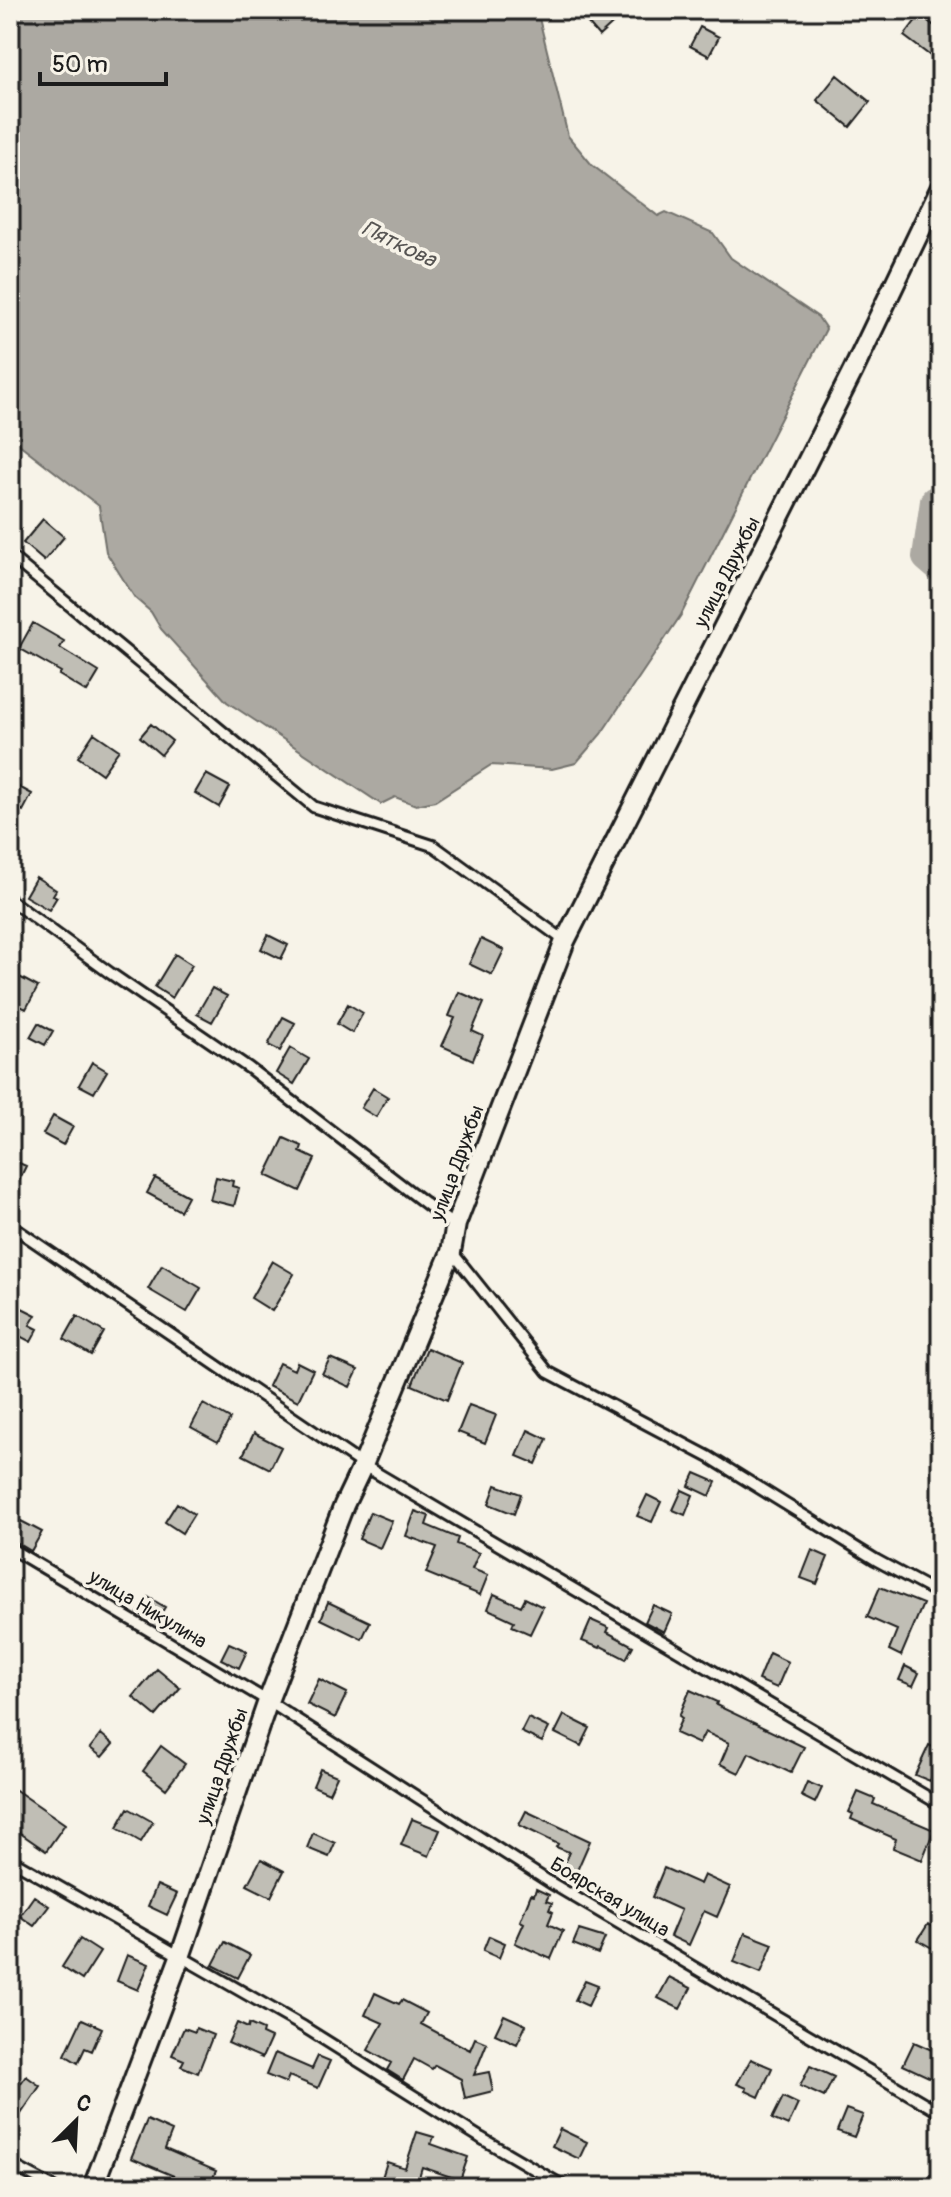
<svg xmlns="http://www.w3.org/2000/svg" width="951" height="2197" font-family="Pangolin,sans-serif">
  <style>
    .water { fill: #aca9a2; stroke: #72716c; stroke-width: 2 }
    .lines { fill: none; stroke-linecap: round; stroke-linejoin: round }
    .river { stroke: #aca9a2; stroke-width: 30 }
    .building { fill: #c0beb5; stroke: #1c1c1c; stroke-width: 2 }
    .service-casing { stroke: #1c1c1c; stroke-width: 15 }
    .minor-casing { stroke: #1c1c1c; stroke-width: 24 }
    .service { stroke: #f7f3e8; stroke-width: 9 }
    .minor { stroke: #f7f3e8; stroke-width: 18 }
    .labels { text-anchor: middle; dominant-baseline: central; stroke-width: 7; stroke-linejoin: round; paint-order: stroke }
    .street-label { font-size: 20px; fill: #1c1c1c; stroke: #f7f3e8 }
    .water-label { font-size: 22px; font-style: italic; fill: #565452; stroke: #f7f3e8 }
  </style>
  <rect width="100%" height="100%" fill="#f7f3e8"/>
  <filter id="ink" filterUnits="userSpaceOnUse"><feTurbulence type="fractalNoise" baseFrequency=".0125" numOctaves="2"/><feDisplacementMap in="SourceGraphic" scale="16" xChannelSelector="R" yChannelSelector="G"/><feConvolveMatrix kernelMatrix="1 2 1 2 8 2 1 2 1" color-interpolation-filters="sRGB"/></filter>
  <g filter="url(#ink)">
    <!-- water -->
    <path class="water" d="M10 10H537L568 136 592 165 658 216 666 212 713 233 731 258 818 317 826 329 681 615 601 734 576 763 552 769 491 765 435 801 416 805 395 797 381 804 227 702 161 629 151 612 135 598 106 552 99 506 10 437Z"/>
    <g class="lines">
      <!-- river -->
      <path class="river" d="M935 501 927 557 941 569"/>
    </g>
    <!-- building -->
    <path class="building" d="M601 10H612L619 18 599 36 587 22Z
      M920 15 941 31V64L904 36Z
      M700 27 719 37 709 56 690 46Z
      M837 75 870 102 850 127 817 100Z
      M43 519 64 537 44 561 23 543Z
      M33 623 64 641 60 648 99 672 87 692 59 675 61 672 19 648Z
      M151 724 172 741 161 755 140 737Z
      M94 733 119 750 102 774 78 757Z
      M206 774 230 787 219 807 195 793Z
      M10 782 32 794 23 811 10 804Z
      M36 877 56 890 53 895 57 897 49 910 25 896Z
      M268 935 288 945 281 959 261 949Z
      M481 939 504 950 492 975 469 964Z
      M175 954 192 965 172 998 155 987Z
      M10 972 38 987 26 1009 10 1001Z
      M212 988 227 996 212 1022 197 1014Z
      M459 992 484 1003 472 1031 483 1036 473 1060 442 1046 455 1018 449 1016Z
      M348 1004 363 1013 352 1033 337 1024Z
      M283 1017 295 1023 280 1051 268 1045Z
      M38 1023 53 1031 45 1045 30 1037Z
      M290 1048 309 1059 294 1084 276 1073Z
      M92 1062 107 1071 94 1093 79 1085Z
      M373 1088 388 1097 376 1117 361 1108Z
      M53 1116 73 1127 63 1145 43 1134Z
      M284 1138 302 1146 300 1152 315 1159 300 1191 266 1175Z
      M10 1159 26 1166 10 1199Z
      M216 1177 233 1181 232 1186 239 1188 234 1206 210 1200Z
      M155 1178 188 1196 180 1211 147 1193Z
      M272 1261 294 1274 272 1311 251 1298Z
      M162 1265 201 1288 187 1312 148 1289Z
      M18 1306 36 1315 30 1325 38 1329 31 1342 10 1331V1322Z
      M77 1316 104 1332 91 1355 64 1339Z
      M427 1348 462 1363 447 1400 412 1385Z
      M330 1358 358 1370 350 1387 322 1374Z
      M297 1362 313 1370 298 1401 268 1386 279 1363 294 1370Z
      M203 1404 230 1419 218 1442 191 1427Z
      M469 1405 496 1415 485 1443 458 1432Z
      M528 1430 547 1439 536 1464 517 1456Z
      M254 1433 281 1447 270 1469 243 1455Z
      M695 1473 716 1482 710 1496 689 1486Z
      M496 1485 521 1494 514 1514 489 1504Z
      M682 1490 693 1495 685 1515 673 1510Z
      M647 1495 661 1502 652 1522 637 1516Z
      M177 1503 194 1514 182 1533 165 1522Z
      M415 1511 429 1516 426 1525 458 1538 456 1544 479 1553 472 1569 488 1575 480 1595 426 1573 437 1547 406 1536Z
      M370 1512 392 1521 380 1548 359 1539Z
      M21 1521 42 1532 31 1551 11 1539Z
      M812 1550 828 1557 817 1584 801 1578Z
      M880 1587 923 1604 901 1656 889 1650 897 1630 867 1617Z
      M494 1594 521 1606 525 1598 543 1607 530 1634 512 1626 514 1621 488 1609Z
      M148 1597 165 1607 155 1623 138 1613Z
      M328 1602 370 1622 362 1639 321 1619Z
      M653 1605 672 1614 664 1632 645 1622Z
      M591 1620 609 1628 607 1632 633 1646 626 1659 601 1646 600 1648 582 1641Z
      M229 1643 247 1651 239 1668 221 1659Z
      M769 1653 788 1662 777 1688 758 1680Z
      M905 1666 919 1673 913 1686 899 1680Z
      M157 1669 180 1688 156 1716 133 1697Z
      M319 1679 347 1693 335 1718 307 1704Z
      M690 1690 717 1702 716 1705 804 1747 791 1773 749 1753 739 1773 720 1764 729 1743 705 1732 699 1744 675 1733 682 1718 679 1716Z
      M564 1715 590 1728 581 1746 555 1733Z
      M528 1718 549 1728 542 1742 521 1732Z
      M101 1734 113 1744 102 1757 90 1748Z
      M929 1745 941 1751V1757L930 1781 915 1775Z
      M161 1746 185 1764 166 1789 143 1771Z
      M320 1769 337 1776 329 1793 313 1786Z
      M807 1782 822 1788 815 1803 801 1796Z
      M10 1786 65 1824 46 1851 10 1826Z
      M858 1792 875 1799 873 1804 934 1830 922 1860 893 1848 896 1839 851 1819 853 1814 849 1812Z
      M128 1808 153 1822 141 1842 117 1828Z
      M526 1811 590 1841 576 1873 563 1867 569 1852 556 1847 558 1844 519 1825Z
      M412 1819 440 1830 429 1856 401 1845Z
      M313 1833 335 1843 329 1857 307 1848Z
      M261 1859 284 1871 271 1897 247 1885Z
      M664 1868 700 1884 704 1875 730 1887 717 1917 704 1911 689 1945 670 1936 681 1910 652 1897Z
      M157 1885 177 1894 167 1915 148 1906Z
      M536 1889 549 1895 546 1901 552 1903 549 1910 553 1912 548 1924 563 1931 551 1959 515 1943 524 1923 520 1921 531 1894 534 1895Z
      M34 1896 49 1906 34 1926 20 1916Z
      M928 1924 941 1932V1953L918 1940Z
      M579 1930 605 1938 598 1954 573 1944Z
      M745 1933 773 1944 761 1973 734 1962Z
      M489 1936 505 1943 499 1958 483 1951Z
      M80 1939 100 1952 82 1980 62 1967Z
      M225 1942 250 1955 238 1978 213 1965Z
      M127 1955 149 1964 138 1990 117 1981Z
      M669 1977 691 1988 680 2009 658 1998Z
      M585 1980 598 1985 588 2006 575 2000Z
      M375 1993 399 2004 402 2000 427 2013 421 2024 470 2050 475 2038 487 2043 474 2075 489 2072 493 2091 465 2098 461 2079 435 2065 432 2069 414 2059 403 2080 387 2070 391 2063 368 2050 383 2023 365 2015Z
      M504 2015 526 2025 517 2044 495 2034Z
      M82 2019 102 2028 92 2051 85 2048 78 2063 65 2055Z
      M237 2023 248 2028 249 2024 263 2030 262 2034 271 2038 262 2058 228 2043Z
      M184 2028 195 2032 196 2028 213 2035 198 2073 181 2066 184 2060 172 2055Z
      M914 2042 941 2054V2061L933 2079 903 2065Z
      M275 2053 312 2069 318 2056 330 2061 318 2088 289 2076 286 2083 266 2075Z
      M751 2059 772 2068 759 2097 746 2091 747 2088 737 2084Z
      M810 2066 834 2077 824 2097 800 2086Z
      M26 2076 40 2086 10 2130V2098Z
      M783 2097 798 2104 788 2126 772 2119Z
      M846 2109 863 2115 854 2137 837 2131Z
      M147 2120 172 2131 165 2149 216 2171 209 2187H169L174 2176 131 2158Z
      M560 2129 587 2142 579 2159 552 2146Z
      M417 2132 434 2137 431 2144 468 2157 460 2180 422 2167 416 2187H379L387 2162 405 2168Z"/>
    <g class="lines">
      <defs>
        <path id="service" d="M10 556 314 807 434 846 565 941
          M10 900 110 973 249 1068 455 1226
          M10 1225 363 1465 941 1805
          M452 1252 548 1372 709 1457 876 1560 941 1595
          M10 1548 268 1701 551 1883 941 2113
          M10 1859 304 2027 481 2138 565 2187
          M10 2164 53 2187"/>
        <path id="minor" d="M93 2187 180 1957 268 1701 344 1505 363 1465 451 1252 456 1224 565 941 853 371 941 187"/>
      </defs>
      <!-- service casing -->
      <use href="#service" class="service-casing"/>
      <!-- minor casing -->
      <use href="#minor" class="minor-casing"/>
      <!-- service -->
      <use href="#service" class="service"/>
      <!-- minor -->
      <use href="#minor" class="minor"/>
    </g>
  </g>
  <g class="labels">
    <!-- street labels -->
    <g class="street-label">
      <text transform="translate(727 572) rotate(-63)">улица Дружбы</text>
      <text transform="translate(457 1163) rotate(-70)">улица Дружбы</text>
      <text transform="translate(148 1609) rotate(31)">улица Никулина</text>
      <text transform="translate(222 1766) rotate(-71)">улица Дружбы</text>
      <text transform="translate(610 1897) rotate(31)">Боярская улица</text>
    </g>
    <!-- water labels -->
    <g class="water-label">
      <text transform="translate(399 244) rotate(26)">Пяткова</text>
    </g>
  </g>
  <!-- margin -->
  <rect width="951" height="2197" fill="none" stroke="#f7f3e8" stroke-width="40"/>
  <rect x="20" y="20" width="911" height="2157" fill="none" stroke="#1c1c1c" stroke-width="3" filter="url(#ink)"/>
  <!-- north arrow -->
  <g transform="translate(76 2121) rotate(24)" stroke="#f7f3e8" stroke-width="6" paint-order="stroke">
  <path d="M0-6L14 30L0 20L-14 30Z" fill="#1c1c1c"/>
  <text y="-12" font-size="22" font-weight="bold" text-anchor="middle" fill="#1c1c1c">С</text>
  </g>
  <!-- scale -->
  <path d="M40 72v12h126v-12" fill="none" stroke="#1c1c1c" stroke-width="4"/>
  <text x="52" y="72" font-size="24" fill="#1c1c1c" stroke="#f7f3e8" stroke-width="6" paint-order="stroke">50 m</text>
</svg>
